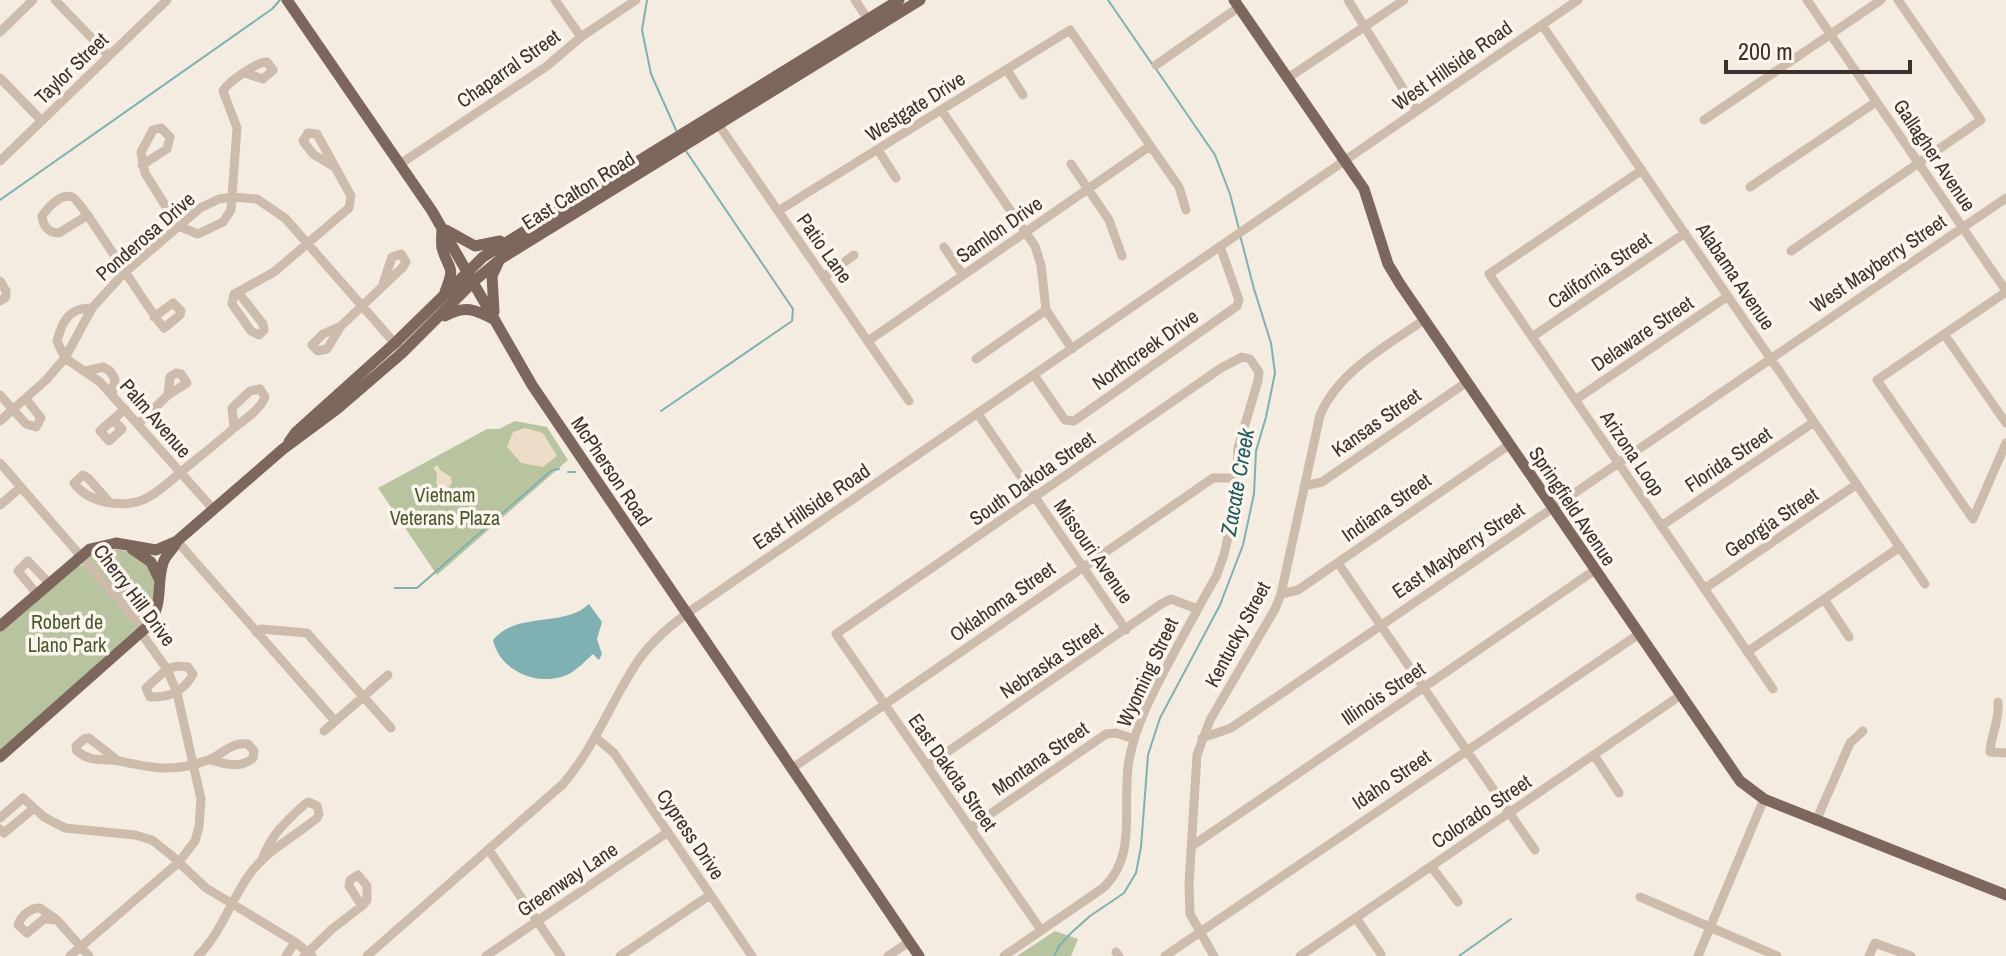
<svg xmlns="http://www.w3.org/2000/svg" width="2006" height="956" font-family="'Archivo Narrow',sans-serif">
  <style>
    .green { fill: #b8c4a0 }
    .plaza { fill: #ecdcc8 }
    .water { fill: #7fb0b2 }
    .lines { fill: none; stroke-linecap: round; stroke-linejoin: round }
    .stream { stroke: #7fb0b2; stroke-width: 2 }
    .minor { stroke: #cdbbac; stroke-width: 9 }
    .major { stroke: #7d675c; stroke-width: 11 }
    .labels { text-anchor: middle; dominant-baseline: central; stroke-width: 7; stroke-linejoin: round; paint-order: stroke }
    .street-label { font-size: 20px; fill: #3b302b; stroke: #fbf5ee }
    .park-label { font-size: 20px; fill: #4a5a2e; stroke: #fbf5ee }
    .water-label { font-size: 22px; font-style: italic; fill: #1f5a5e; stroke: #fbf5ee }
  </style>
  <rect width="100%" height="100%" fill="#f4ebe1"/>
  <!-- green -->
  <path class="green" d="M515 421 547 427 568 460 437 575 378 488 487 429H499Z
    M112 549C153 550 167 592 144 623L88 558 92 554Z
    M76 564 85 566 135 623 136 629 0 752V631Z
    M1055 931 1078 939 1071 956H1017Z"/>
  <!-- plaza -->
  <path class="plaza" d="M525 428 543 433 557 456 543 467 521 463 507 447 513 432Z
    M438 465 440 470 451 477 452 483 447 488 439 487 436 483 437 473 433 468Z"/>
  <!-- water -->
  <path class="water" d="M589 604 602 622 597 639 602 654 599 660 593 654C586 660 578 669 569 674 540 688 500 672 493 640 516 611 564 628 589 604Z"/>
  <g class="lines">
    <!-- stream -->
    <path class="stream" d="M647 0 642 30 651 74 676 130
      M1108 0 1152 64
      M1156 69 1215 155 1230 194 1239 229
      M0 200 272 9 280 0
      M661 411 792 321 793 309 686 151
      M568 472H575
      M395 588H417L552 470 559 469
      M1054 956 1059 946 1071 933 1090 916 1124 893 1136 873 1141 847 1148 755 1160 718 1220 605 1243 545 1254 494 1256 451 1266 417 1275 373 1271 343 1254 289 1240 235
      M1459 956 1511 919"/>
    <!-- minor -->
    <path class="minor" d="M55 0 109 56
      M555 0 581 37
      M855 0 871 24
      M1348 0 1417 111
      M1807 0 2006 291
      M1542 25 1925 584
      M0 32 33 0
      M1156 65 1239 7
      M1007 70 1023 95
      M0 78 42 121
      M1288 78 1404 0
      M942 111 1035 246 1041 265 1046 310 1072 349
      M1704 120 1881 0
      M716 121 909 401
      M878 150 896 178
      M0 161 167 0
      M400 164 547 66 581 37 636 0
      M1071 164 1109 220 1122 256
      M142 165 167 149 170 137 161 128 153 130 141 152 145 173 178 226 198 234 223 222 231 210 237 128 223 91C228 82 258 61 267 62L273 70 263 79 245 73
      M1642 170 1489 274 1773 689
      M1750 187 1876 102
      M778 211 1070 30 1179 187 1186 210
      M88 215 59 233C48 233 43 226 42 216 48 208 60 193 72 197 81 199 148 311 164 328L180 315 181 311 173 303 154 317
      M944 247 963 275
      M1791 251 1981 120 1898 0
      M824 277 854 255
      M0 281 6 291V297L0 301
      M238 292 263 324 264 330 259 335 251 331 232 304 234 294 238 292 274 272 349 208 351 196 317 134 308 133 303 141 313 154 336 168
      M92 308C70 307 62 321 57 341L65 358 100 382 213 509
      M341 326 323 334 312 345 318 351 327 349 341 326 403 267 406 262 401 254 392 257 383 284
      M1944 334 2006 423
      M1532 337 1685 233
      M868 341 1150 146
      M976 359 1046 310
      M86 371 103 367 110 371 115 379 112 394
      M1034 375 1065 420 1074 421 1237 306 1239 300 1220 246
      M0 395 26 424 36 427 41 418 26 399
      M1575 400 1728 296
      M978 414 1126 630
      M113 420 122 429 109 441 100 431 125 409
      M0 421 46 380 65 358 92 308 124 273 200 208 219 199 233 197 257 199 285 218 398 347
      M138 424 168 395 187 383 181 374 176 373 170 377 168 395
      M0 463 138 622 141 633 167 669 177 693 201 799 199 827 195 841 179 862 70 956
      M1304 486 1322 482 1467 382
      M110 503 88 478 83 475 74 483C82 494 92 499 105 502 142 509 155 494 181 472 199 457 217 443 234 428 244 420 260 410 265 397L260 389 250 391 232 408 234 428
      M0 505 21 487
      M1973 519 1877 380 2006 292
      M1973 519 2006 443
      M1661 526 1814 422
      M177 541 335 721
      M1338 563 1535 850
      M1704 589 1857 484
      M37 594 18 571 28 561 49 583
      M1281 594 1298 590 1509 445
      M1824 599 1849 637
      M256 632 261 629 307 633 391 728
      M1747 652 1900 547
      M177 666 188 667 193 674C184 691 169 698 150 697L146 688 167 669Z
      M1998 702C2000 720 1991 734 1990 752L2006 753
      M324 731 388 675
      M595 737 614 753 752 956
      M1202 738 1231 728 2006 198
      M1594 755 1619 793
      M117 760 89 738 84 739 76 746 77 751C91 763 103 758 119 761 154 768 172 773 208 760 223 755 229 742 248 744L254 751 253 758C241 769 225 764 211 760
      M927 766 1161 604 1171 599 1197 609
      M791 769 1213 478H1237
      M0 818 23 798 44 817 65 828 135 835 152 840 171 855 206 888 295 942 312 956
      M1816 821 1850 743 1863 731
      M970 828 1106 734 1116 733 1134 739
      M0 829 4 833 33 809
      M1192 846 1595 570
      M489 850 561 956
      M1431 866 1458 902
      M1640 897 1777 956
      M1356 918 1381 954
      M57 920 44 919 27 933 18 925C20 917 31 907 40 908L57 920 89 956
      M1116 952 1119 956
      M198 956C221 933 230 902 249 875 267 850 294 837 317 818L319 814 317 806 309 802 305 804C286 821 270 836 262 860
      M286 956 295 942
      M304 956 332 929 362 906 367 900V886L358 875 350 880 349 886 362 906
      M367 956 563 784C595 747 611 701 638 661 651 642 668 628 686 614L1578 0
      M486 956 668 832
      M620 956 710 895
      M888 956 909 942
      M1004 956 1103 888C1139 855 1121 803 1129 760 1137 718 1158 684 1177 647 1190 624 1202 600 1216 577L1224 555 1236 500 1238 448 1258 381 1259 372 1250 359 1242 357 1221 368 836 634 1041 930
      M1165 956 1639 634
      M1214 956 1190 914 1189 884 1197 755 1210 720 1275 609 1281 594 1320 415C1339 371 1386 346 1424 320
      M1300 956 1681 695
      M1698 956 1764 799
      M1869 956 1875 943 1911 956"/>
    <!-- major -->
    <path class="major" d="M287 0 432 211 532 385 919 956
      M1234 0 1364 189 1388 264 1400 284 1740 781 1764 799 2006 895
      M442 228C442 234 441 242 442 248 449 272 456 264 445 292
      M446 230 475 246 500 241
      M494 312 492 276 498 263
      M445 316C465 305 475 309 495 320
      M289 442 296 432 395 343 483 257 899 0
      M132 549 151 562 159 579
      M0 626 90 549 116 543 156 550 177 541
      M0 757 149 625C164 600 156 586 163 563 166 554 174 549 177 541L283 449 337 409 402 353 474 281 502 258 920 0"/>
  </g>
  <g class="labels">
    <!-- street labels -->
    <g class="street-label">
      <text transform="translate(1452 65) rotate(-35)">West Hillside Road</text>
      <text transform="translate(71 68) rotate(-44)">Taylor Street</text>
      <text transform="translate(508 68) rotate(-35)">Chaparral Street</text>
      <text transform="translate(915 106) rotate(-32)">Westgate Drive</text>
      <text transform="translate(1935 155) rotate(56)">Gallagher Avenue</text>
      <text transform="translate(578 190) rotate(-32)">East Calton Road</text>
      <text transform="translate(999 229) rotate(-35)">Samlon Drive</text>
      <text transform="translate(145 236) rotate(-41)">Ponderosa Drive</text>
      <text transform="translate(825 248) rotate(55)">Patio Lane</text>
      <text transform="translate(1878 263) rotate(-34)">West Mayberry Street</text>
      <text transform="translate(1599 270) rotate(-34)">California Street</text>
      <text transform="translate(1736 276) rotate(56)">Alabama Avenue</text>
      <text transform="translate(1642 333) rotate(-34)">Delaware Street</text>
      <text transform="translate(1145 349) rotate(-35)">Northcreek Drive</text>
      <text transform="translate(156 418) rotate(49)">Palm Avenue</text>
      <text transform="translate(1376 422) rotate(-35)">Kansas Street</text>
      <text transform="translate(1633 453) rotate(56)">Arizona Loop</text>
      <text transform="translate(1728 459) rotate(-34)">Florida Street</text>
      <text transform="translate(612 471) rotate(56)">McPherson Road</text>
      <text transform="translate(1032 478) rotate(-35)">South Dakota Street</text>
      <text transform="translate(811 506) rotate(-34)">East Hillside Road</text>
      <text transform="translate(1573 506) rotate(56)">Springfield Avenue</text>
      <text transform="translate(1386 507) rotate(-35)">Indiana Street</text>
      <text transform="translate(1771 522) rotate(-34)">Georgia Street</text>
      <text transform="translate(1458 550) rotate(-34)">East Mayberry Street</text>
      <text transform="translate(1094 551) rotate(55)">Missouri Avenue</text>
      <text transform="translate(135 595) rotate(53)">Cherry Hill Drive</text>
      <text transform="translate(1002 601) rotate(-35)">Oklahoma Street</text>
      <text transform="translate(1237 634) rotate(-62)">Kentucky Street</text>
      <text transform="translate(1051 660) rotate(-34)">Nebraska Street</text>
      <text transform="translate(1147 672) rotate(-65)">Wyoming Street</text>
      <text transform="translate(1383 693) rotate(-34)">Illinois Street</text>
      <text transform="translate(1040 758) rotate(-35)">Montana Street</text>
      <text transform="translate(953 772) rotate(55)">East Dakota Street</text>
      <text transform="translate(1391 779) rotate(-34)">Idaho Street</text>
      <text transform="translate(1481 811) rotate(-34)">Colorado Street</text>
      <text transform="translate(691 834) rotate(56)">Cypress Drive</text>
      <text transform="translate(567 879) rotate(-34)">Greenway Lane</text>
    </g>
    <!-- park labels -->
    <g class="park-label">
      <text x="445" y="494">Vietnam<tspan x="445" dy="23">Veterans Plaza</tspan></text>
      <text x="67" y="621">Robert de<tspan x="67" dy="23">Llano Park</tspan></text>
    </g>
    <!-- water labels -->
    <g class="water-label">
      <text transform="translate(1237 482) rotate(-80)">Zacate Creek</text>
    </g>
  </g>
  <!-- scale -->
  <path d="M1726 60v12h184v-12" fill="none" stroke="#3b302b" stroke-width="4"/>
  <text x="1738" y="60" font-size="24" fill="#3b302b" stroke="#fbf5ee" stroke-width="6" paint-order="stroke">200 m</text>
</svg>
